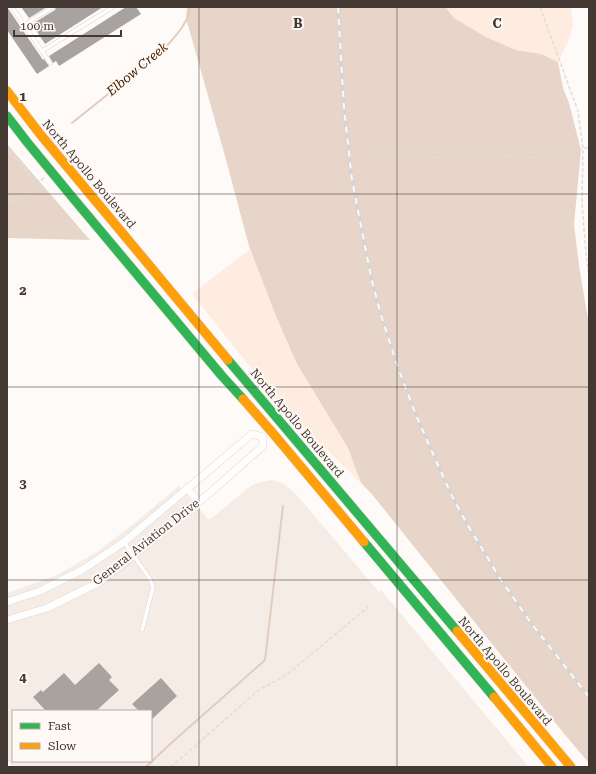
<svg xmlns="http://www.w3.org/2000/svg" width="596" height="774" font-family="'Roboto Serif',serif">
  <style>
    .built { fill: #f6ece6; fill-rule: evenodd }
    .green { fill: #feece0 }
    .forest { fill: #e7d5c9 }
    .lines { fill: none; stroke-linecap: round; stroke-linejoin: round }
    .stream { stroke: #e2ccbe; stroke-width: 2 }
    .building { fill: #a8a39f }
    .lane-casing { stroke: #dcd5d1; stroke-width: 4.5 }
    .street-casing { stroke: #dcd5d1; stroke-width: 8 }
    .fast-casing { stroke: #dcd5d1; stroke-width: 10 }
    .slow-casing { stroke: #dcd5d1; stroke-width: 10 }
    .path { stroke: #dedddd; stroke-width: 1.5; stroke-dasharray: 4 2; stroke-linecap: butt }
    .lane { stroke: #fffefe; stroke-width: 3.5 }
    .street { stroke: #fffefe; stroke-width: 7 }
    .fast { stroke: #30b455; stroke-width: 9 }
    .slow { stroke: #ff9f0a; stroke-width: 9 }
    .rail-casing { stroke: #d5d4d3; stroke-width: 3.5 }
    .rail { stroke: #fff9f6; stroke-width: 2; stroke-dasharray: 6; stroke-linecap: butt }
    .grid { fill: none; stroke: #443932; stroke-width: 1; stroke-opacity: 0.55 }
    .labels { text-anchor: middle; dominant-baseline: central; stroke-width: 4; stroke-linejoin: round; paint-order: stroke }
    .street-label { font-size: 12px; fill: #443932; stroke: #fff9f6 }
    .water-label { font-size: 13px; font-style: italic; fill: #492100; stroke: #fff9f6 }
    .grid-label { font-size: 13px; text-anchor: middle; font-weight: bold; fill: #443932; stroke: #fff9f6; stroke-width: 4; stroke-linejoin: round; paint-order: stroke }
  </style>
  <rect width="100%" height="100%" fill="#fdfaf8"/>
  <!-- built -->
  <path class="built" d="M272 480 282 483 295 493 379 592 381 590 529 767H7V593L19 589 59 574 97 552 132 525 179 486 209 520 252 485 261 482ZM13 711H151V761H13Z"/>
  <!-- green -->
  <path class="green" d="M445 7H571L573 23 570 38 558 62 541 54 516 50 486 37 453 18Z
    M250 249 297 364 348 448 361 483 278 402 192 294Z"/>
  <!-- forest -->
  <path class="forest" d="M187 7H445L454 18 486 37 516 50 541 54 558 62 563 88 569 103 581 150 574 224 579 265 586 308 589 323V763L566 736 371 493 361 483 348 448 297 364 276 316 249 246 225 156 186 18Z
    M7 144 90 240 7 238Z"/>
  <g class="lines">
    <!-- stream -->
    <path class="stream" d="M72 123 163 50C173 39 189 23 190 7
      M146 767 169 745 265 660 283 506"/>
  </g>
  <!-- building -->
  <path class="building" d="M7 7 43 60 44 59 49 66 37 74 7 30Z
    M21 7H47L29 18Z
    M56 7H103L45 44 32 24 55 10Z
    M126 7H136L141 14 59 66 56 61 53 63 49 56Z
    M99 663 112 677 109 680 119 690 96 711H46L33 697 41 690 43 692 64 673 75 685Z
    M161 678 177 696 151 720V711H139L132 704Z"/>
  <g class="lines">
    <defs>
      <path id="lane" d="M12 7 50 63
        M24 25 53 7
        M42 51 113 7
        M124 542 150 579 153 587 142 630
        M7 762 11 767"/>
      <path id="street" d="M187 488 198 501
        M7 602 40 591 82 570 124 542 252 434 263 437
        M7 620 47 608 100 582 134 555 213 490 263 446V437"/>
      <path id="fast" d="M7 116 27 142 73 198 222 376 243 399
        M228 360 457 631
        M364 542 494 697"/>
      <path id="slow" d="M7 91 40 134 228 360
        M243 399 271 431 364 542
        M457 631 571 767
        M494 697 552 767"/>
    </defs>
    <!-- lane casing -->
    <use href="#lane" class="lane-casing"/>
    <!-- street casing -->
    <use href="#street" class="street-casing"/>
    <!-- fast casing -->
    <use href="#fast" class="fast-casing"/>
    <!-- slow casing -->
    <use href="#slow" class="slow-casing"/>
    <!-- path -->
    <path class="path" d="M540 7 578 111 583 148 582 202 586 254 589 276
      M7 153 13 155 22 163 36 186
      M365 156 382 158 441 157 477 158 512 156 523 159 531 157 560 158 583 148H589
      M7 203 23 198 36 186 45 176
      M171 767 260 689 285 676 368 607"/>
    <!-- lane -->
    <use href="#lane" class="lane"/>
    <!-- street -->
    <use href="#street" class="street"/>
    <!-- fast -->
    <use href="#fast" class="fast"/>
    <!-- slow -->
    <use href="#slow" class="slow"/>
    <defs>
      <path id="rail" d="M338 7 344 108 352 180 371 277 381 315 397 365 416 415 437 463 452 496 467 524 501 580 531 623 589 697"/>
    </defs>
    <!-- rail casing -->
    <use href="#rail" class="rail-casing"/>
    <!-- rail -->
    <use href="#rail" class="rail"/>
  </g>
  <!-- grid -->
  <path class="grid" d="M199 7V767M397 7V767M7 194H589M7 387H589M7 580H589"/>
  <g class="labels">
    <!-- street labels -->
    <g class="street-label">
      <text transform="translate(89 174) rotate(50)">North Apollo Boulevard</text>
      <text transform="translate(297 423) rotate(50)">North Apollo Boulevard</text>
      <text transform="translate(146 542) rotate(-38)">General Aviation Drive</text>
      <text transform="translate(505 671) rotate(50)">North Apollo Boulevard</text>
    </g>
    <!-- water labels -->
    <g class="water-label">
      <text transform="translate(137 69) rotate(-40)">Elbow Creek</text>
    </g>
  </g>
  <g class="grid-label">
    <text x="298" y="28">B</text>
    <text x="497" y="28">C</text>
    <text x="23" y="101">1</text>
    <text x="23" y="295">2</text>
    <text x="23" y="488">3</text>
    <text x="23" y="682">4</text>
  </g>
  <!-- border -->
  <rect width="596" height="774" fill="none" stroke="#443932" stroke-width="16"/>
  <!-- legend -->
  <rect x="12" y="710" width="140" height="52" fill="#fff9f6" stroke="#b4aca8"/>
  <rect x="20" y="723" width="20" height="6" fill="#30b455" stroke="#b4aca8"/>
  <text x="48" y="730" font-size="12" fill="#443932">Fast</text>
  <rect x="20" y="743" width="20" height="6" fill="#ff9f0a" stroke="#b4aca8"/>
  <text x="48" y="750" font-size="12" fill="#443932">Slow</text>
  <!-- scale -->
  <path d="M14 30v6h107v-6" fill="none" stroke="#443932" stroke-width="2"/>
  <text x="20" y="30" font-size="12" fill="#443932" stroke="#fff9f6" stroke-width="3" paint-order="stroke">100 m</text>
</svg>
